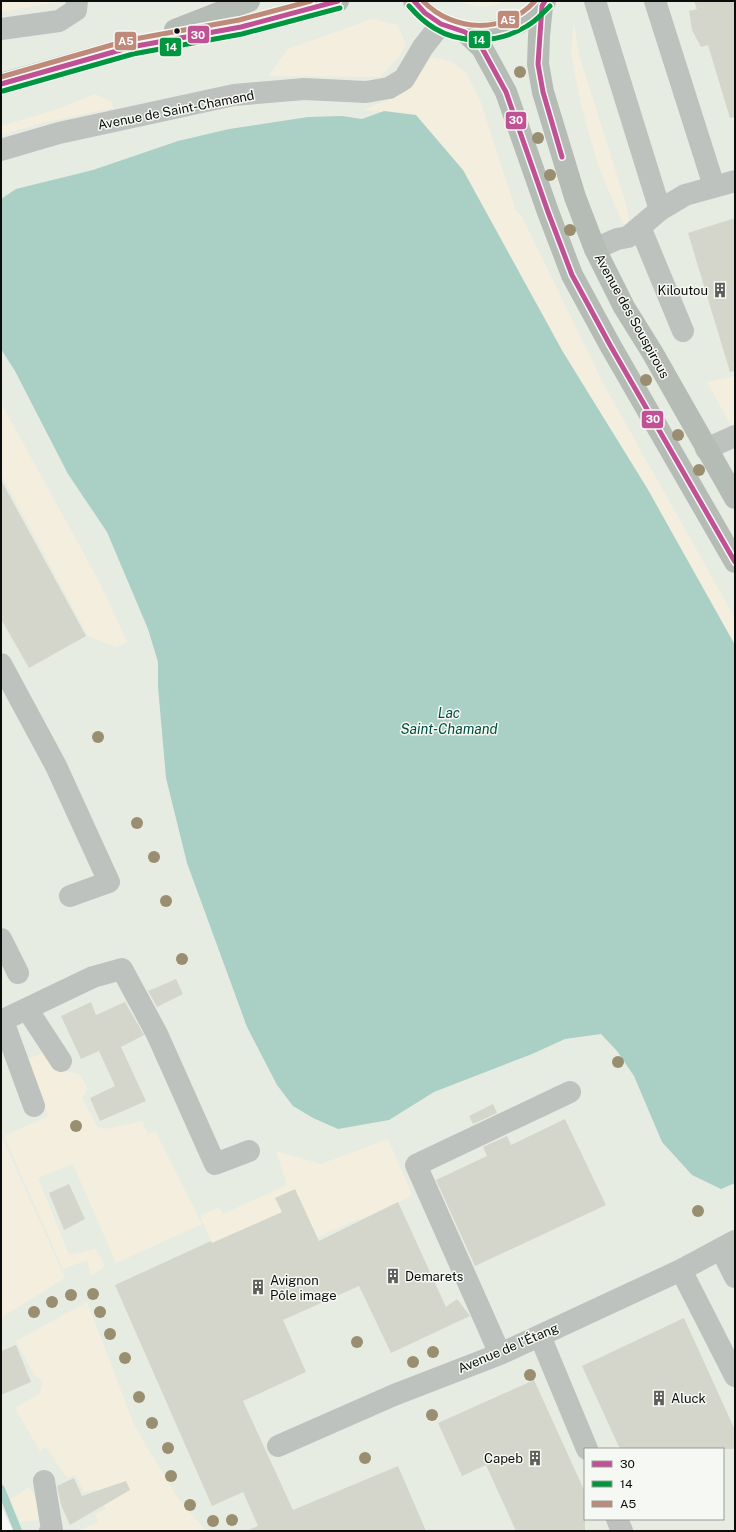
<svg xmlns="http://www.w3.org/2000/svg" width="736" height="1532" font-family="'Public Sans',sans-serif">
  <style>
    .built { fill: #e7ece3; fill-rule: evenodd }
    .green { fill: #f4eede }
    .water { fill: #aacfc4 }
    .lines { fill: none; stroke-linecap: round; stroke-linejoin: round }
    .stream { stroke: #aacfc4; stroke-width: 8 }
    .building { fill: #d4d5cb }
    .minor { stroke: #bec2be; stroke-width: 22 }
    .major { stroke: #b5bcb6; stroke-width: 22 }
    .bus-1-casing { stroke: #f6f9f3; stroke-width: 8 }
    .bus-2-casing { stroke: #f6f9f3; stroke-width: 8 }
    .bus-3-casing { stroke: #f6f9f3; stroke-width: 8 }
    .bus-1 { stroke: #c15195; stroke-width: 5 }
    .bus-2 { stroke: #009640; stroke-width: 5 }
    .bus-3 { stroke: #be8b7b; stroke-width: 5 }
    .tree { fill: #9a8e70 }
    .bus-dot { fill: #0c0d0b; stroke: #f6f9f3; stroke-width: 1.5 }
    .labels { text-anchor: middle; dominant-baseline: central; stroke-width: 3; stroke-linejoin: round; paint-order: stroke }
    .street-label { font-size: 13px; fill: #0c0d0b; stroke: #f6f9f3 }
    .poi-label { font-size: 13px; fill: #0c0d0b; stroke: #f6f9f3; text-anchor: start }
    .water-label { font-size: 14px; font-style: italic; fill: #004e41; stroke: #f6f9f3 }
    .line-badge { stroke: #f6f9f3; stroke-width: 1.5 }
    .badge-label { font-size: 11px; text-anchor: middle; font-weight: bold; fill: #fff }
  </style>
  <rect width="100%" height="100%" fill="#f6f8f4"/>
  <!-- built -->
  <path class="built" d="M1 1H735V1531H13L1 1506ZM585 1449H723V1519H585Z"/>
  <!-- green -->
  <path class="green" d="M1 1H59V2L1 12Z
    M457 1H506C486 9 477 7 457 1Z
    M372 19 398 25 406 45 396 60 380 77 268 76 288 49Z
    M574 22 579 55 626 204 629 220 626 225 622 222 598 165 581 105 571 53Z
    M431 57 451 61 466 73 480 100 516 211 521 215 605 387 735 618V645L647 488 416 115 364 110 407 91Z
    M95 94 112 102 113 108 45 122 1 135V126L58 109Z
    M735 376V426L732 427 707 382Z
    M1 403 100 583 127 642 116 647 88 636 1 474Z
    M46 1051 53 1068 80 1075 88 1089 82 1098 97 1126 106 1129 142 1121 148 1134 155 1131 202 1224 116 1263 73 1164 38 1178 69 1255 96 1249 105 1266 91 1276 87 1260 63 1269 4 1136 48 1116 37 1084 27 1060Z
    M1 1135 65 1278 2 1317 1 1322Z
    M388 1139 412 1195C382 1213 348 1221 317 1238L294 1190 276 1198 282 1212 212 1243 200 1216 219 1207 223 1214 287 1185 276 1151 321 1164Z
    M87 1302 134 1425 179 1500 206 1531H78L98 1522 95 1514 106 1509 97 1489 84 1492 75 1475 67 1478 46 1447 40 1451 15 1408 40 1393 43 1382 34 1374 16 1341Z
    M29 1487C38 1500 41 1504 39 1520L20 1522 10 1500Z"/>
  <!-- water -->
  <path class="water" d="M384 111 416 115 463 170 563 352 647 488 735 645V1183L721 1189 692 1175 662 1142 634 1076 617 1051 601 1034 565 1039 532 1054 434 1092 389 1120 338 1129 313 1118 293 1106 277 1085 247 1027 187 863 166 778 158 687V662L148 629 107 532 68 474 15 371 1 349V199L16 189 93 170 178 141 229 129 308 117 342 116 362 119Z"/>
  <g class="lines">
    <!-- stream -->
    <path class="stream" d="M1 1489 18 1531"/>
  </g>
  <!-- building -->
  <path class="building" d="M694 1H735V117L730 118 708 45 701 47 692 30 689 11 697 9Z
    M735 218V371L730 372 688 233Z
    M1 480 86 636 29 668 1 619Z
    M176 979 183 994 157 1007 148 991Z
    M91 1002 96 1015 125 1002 144 1035 121 1047 146 1101 100 1121 90 1098 115 1086 99 1051 81 1059 61 1016Z
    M493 1104 497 1113 473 1124 469 1116Z
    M565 1119 606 1205 475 1266 436 1180 487 1156 483 1147 507 1136 511 1145Z
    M69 1184 85 1219 64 1230 49 1193Z
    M295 1189 319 1241 398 1202 446 1307 457 1299 470 1316 391 1353 359 1286 283 1320 306 1372 243 1401 293 1510 398 1466 426 1531H246L258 1526 243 1492 212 1506 115 1285 211 1241 212 1243 282 1212 275 1198Z
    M684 1318 735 1430V1449H620L582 1366Z
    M16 1345 31 1382 1 1395V1351Z
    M534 1380 585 1492V1531H516L486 1465 462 1476 438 1423Z
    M74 1478 82 1496 126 1481 130 1490 70 1525 61 1505 57 1486Z"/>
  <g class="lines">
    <!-- minor -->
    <path class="minor" d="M595 1 660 210
      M655 1 714 186
      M1 29 59 21 76 10 77 1
      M1 150 59 133 234 95 304 89 366 92 389 88 404 79 423 47 441 24
      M640 227 683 331
      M595 249 617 239 628 237 660 210 685 195 735 181
      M706 449 735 436
      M1 664 56 766 109 882 70 896
      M1 939 18 973
      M27 1009 61 1061
      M1 1021 93 977 122 969 157 1034 215 1164 249 1151
      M3 1021 34 1106
      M721 1249 735 1277
      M681 1270 735 1376
      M540 1336 587 1449
      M500 1354 416 1165 570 1092
      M278 1446 394 1395 500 1354 681 1270 735 1241
      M44 1481 52 1530 50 1531
      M617 1519 622 1531"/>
    <!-- major -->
    <path class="major" d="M414 1C422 10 429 17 439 23 473 42 522 32 545 1
      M542 6 539 36 538 64 543 92 575 197 595 249 624 307 652 352 735 498
      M175 30 249 1
      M465 32 482 48 506 92 548 212 572 275 610 345 735 562
      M1 84 131 47 241 27 338 1"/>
    <defs>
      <path id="bus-1" d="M414 1 425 13 441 24 465 32 482 48 506 92 548 212 572 275 610 345 735 562
        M545 1 542 6 538 64 543 92 562 157
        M1 84 131 47 241 27 338 1"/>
      <path id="bus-2" d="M409 6C416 14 424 22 434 28 461 45 500 43 527 26 536 21 543 13 550 6
        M3 91 133 54 242 34 340 8"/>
      <path id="bus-3" d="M423 1C454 33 505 34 535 1
        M1 77 129 40 239 20 311 1"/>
    </defs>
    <!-- bus-1 casing -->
    <use href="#bus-1" class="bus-1-casing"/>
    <!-- bus-2 casing -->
    <use href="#bus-2" class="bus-2-casing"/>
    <!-- bus-3 casing -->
    <use href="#bus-3" class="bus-3-casing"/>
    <!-- bus-1 -->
    <use href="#bus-1" class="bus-1"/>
    <!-- bus-2 -->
    <use href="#bus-2" class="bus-2"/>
    <!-- bus-3 -->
    <use href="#bus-3" class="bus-3"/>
  </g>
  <!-- trees -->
  <g class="tree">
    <circle cx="520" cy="72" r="6"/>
    <circle cx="538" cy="138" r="6"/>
    <circle cx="550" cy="175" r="6"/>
    <circle cx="570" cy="230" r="6"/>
    <circle cx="646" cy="380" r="6"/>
    <circle cx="678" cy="435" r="6"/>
    <circle cx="699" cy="470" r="6"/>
    <circle cx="98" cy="737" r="6"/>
    <circle cx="137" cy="823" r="6"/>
    <circle cx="154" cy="857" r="6"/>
    <circle cx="166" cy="901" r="6"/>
    <circle cx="182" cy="959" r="6"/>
    <circle cx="618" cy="1062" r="6"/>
    <circle cx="76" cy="1126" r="6"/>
    <circle cx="698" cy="1211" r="6"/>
    <circle cx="93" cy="1294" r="6"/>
    <circle cx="71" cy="1295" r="6"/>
    <circle cx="52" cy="1302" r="6"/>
    <circle cx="34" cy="1312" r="6"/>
    <circle cx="100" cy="1312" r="6"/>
    <circle cx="110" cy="1334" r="6"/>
    <circle cx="357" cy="1342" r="6"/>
    <circle cx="433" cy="1352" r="6"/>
    <circle cx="125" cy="1358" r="6"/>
    <circle cx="413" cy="1362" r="6"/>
    <circle cx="530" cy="1375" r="6"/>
    <circle cx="139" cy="1397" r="6"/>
    <circle cx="432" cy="1415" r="6"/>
    <circle cx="152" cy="1423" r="6"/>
    <circle cx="168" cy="1448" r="6"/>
    <circle cx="365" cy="1458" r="6"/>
    <circle cx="171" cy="1476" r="6"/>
    <circle cx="190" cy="1505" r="6"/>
    <circle cx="232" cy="1520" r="6"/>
    <circle cx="213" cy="1521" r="6"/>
  </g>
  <!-- icons -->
  <defs>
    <symbol id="building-bare" viewBox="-9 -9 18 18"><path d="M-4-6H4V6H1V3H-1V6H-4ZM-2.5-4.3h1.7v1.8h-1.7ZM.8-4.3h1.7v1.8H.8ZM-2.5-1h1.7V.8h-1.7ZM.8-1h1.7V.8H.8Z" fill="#5e5f5d" stroke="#f6f9f3" stroke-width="2.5" paint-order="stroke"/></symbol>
  </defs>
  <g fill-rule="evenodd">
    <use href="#building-bare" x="709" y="279" width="22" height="22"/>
    <use href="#building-bare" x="382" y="1265" width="22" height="22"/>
    <use href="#building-bare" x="247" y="1276" width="22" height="22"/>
    <use href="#building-bare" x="648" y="1387" width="22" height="22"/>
    <use href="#building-bare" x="524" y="1447" width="22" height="22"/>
  </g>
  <!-- markers -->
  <circle class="bus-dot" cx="177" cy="31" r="3.5"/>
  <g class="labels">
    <!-- street labels -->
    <g class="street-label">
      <text transform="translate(176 110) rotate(-11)">Avenue de Saint-Chamand</text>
      <text transform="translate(632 316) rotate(61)">Avenue des Souspirous</text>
      <text transform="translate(508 1348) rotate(-23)">Avenue de l'Étang</text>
    </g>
    <!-- poi labels -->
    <g class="poi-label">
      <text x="708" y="290" text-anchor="end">Kiloutou</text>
      <text x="405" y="1276">Demarets</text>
      <text x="270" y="1280">Avignon<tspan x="270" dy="15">Pôle image</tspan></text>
      <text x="671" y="1398">Aluck</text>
      <text x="523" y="1458" text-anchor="end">Capeb</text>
    </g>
    <!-- water labels -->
    <g class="water-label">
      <text x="449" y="713">Lac<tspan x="449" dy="16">Saint-Chamand</tspan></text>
    </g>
  </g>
  <g class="line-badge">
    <rect x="497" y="10" width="23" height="19" rx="4" fill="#be8b7b"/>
    <rect x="187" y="25" width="23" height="19" rx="4" fill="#c15195"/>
    <rect x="468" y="30" width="23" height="19" rx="4" fill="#009640"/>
    <rect x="114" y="31" width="23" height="20" rx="4" fill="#be8b7b"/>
    <rect x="159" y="37" width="23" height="20" rx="4" fill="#009640"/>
    <rect x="505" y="111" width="22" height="19" rx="4" fill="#c15195"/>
    <rect x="641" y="410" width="23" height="19" rx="4" fill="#c15195"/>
  </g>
  <g class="badge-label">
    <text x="508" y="24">A5</text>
    <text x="198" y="39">30</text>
    <text x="479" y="44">14</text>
    <text x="126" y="45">A5</text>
    <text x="171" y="51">14</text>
    <text x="516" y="124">30</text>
    <text x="653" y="423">30</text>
  </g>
  <!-- border -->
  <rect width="736" height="1532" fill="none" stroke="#0c0d0b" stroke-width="4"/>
  <!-- legend -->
  <rect x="584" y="1448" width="140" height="72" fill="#f6f9f3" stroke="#989b96"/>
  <rect x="592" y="1461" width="20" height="6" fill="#c15195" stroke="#989b96"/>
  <text x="620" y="1468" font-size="12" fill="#0c0d0b">30</text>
  <rect x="592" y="1481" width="20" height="6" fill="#009640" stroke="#989b96"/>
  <text x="620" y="1488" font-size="12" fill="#0c0d0b">14</text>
  <rect x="592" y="1501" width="20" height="6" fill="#be8b7b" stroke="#989b96"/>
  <text x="620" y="1508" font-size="12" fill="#0c0d0b">A5</text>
</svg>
